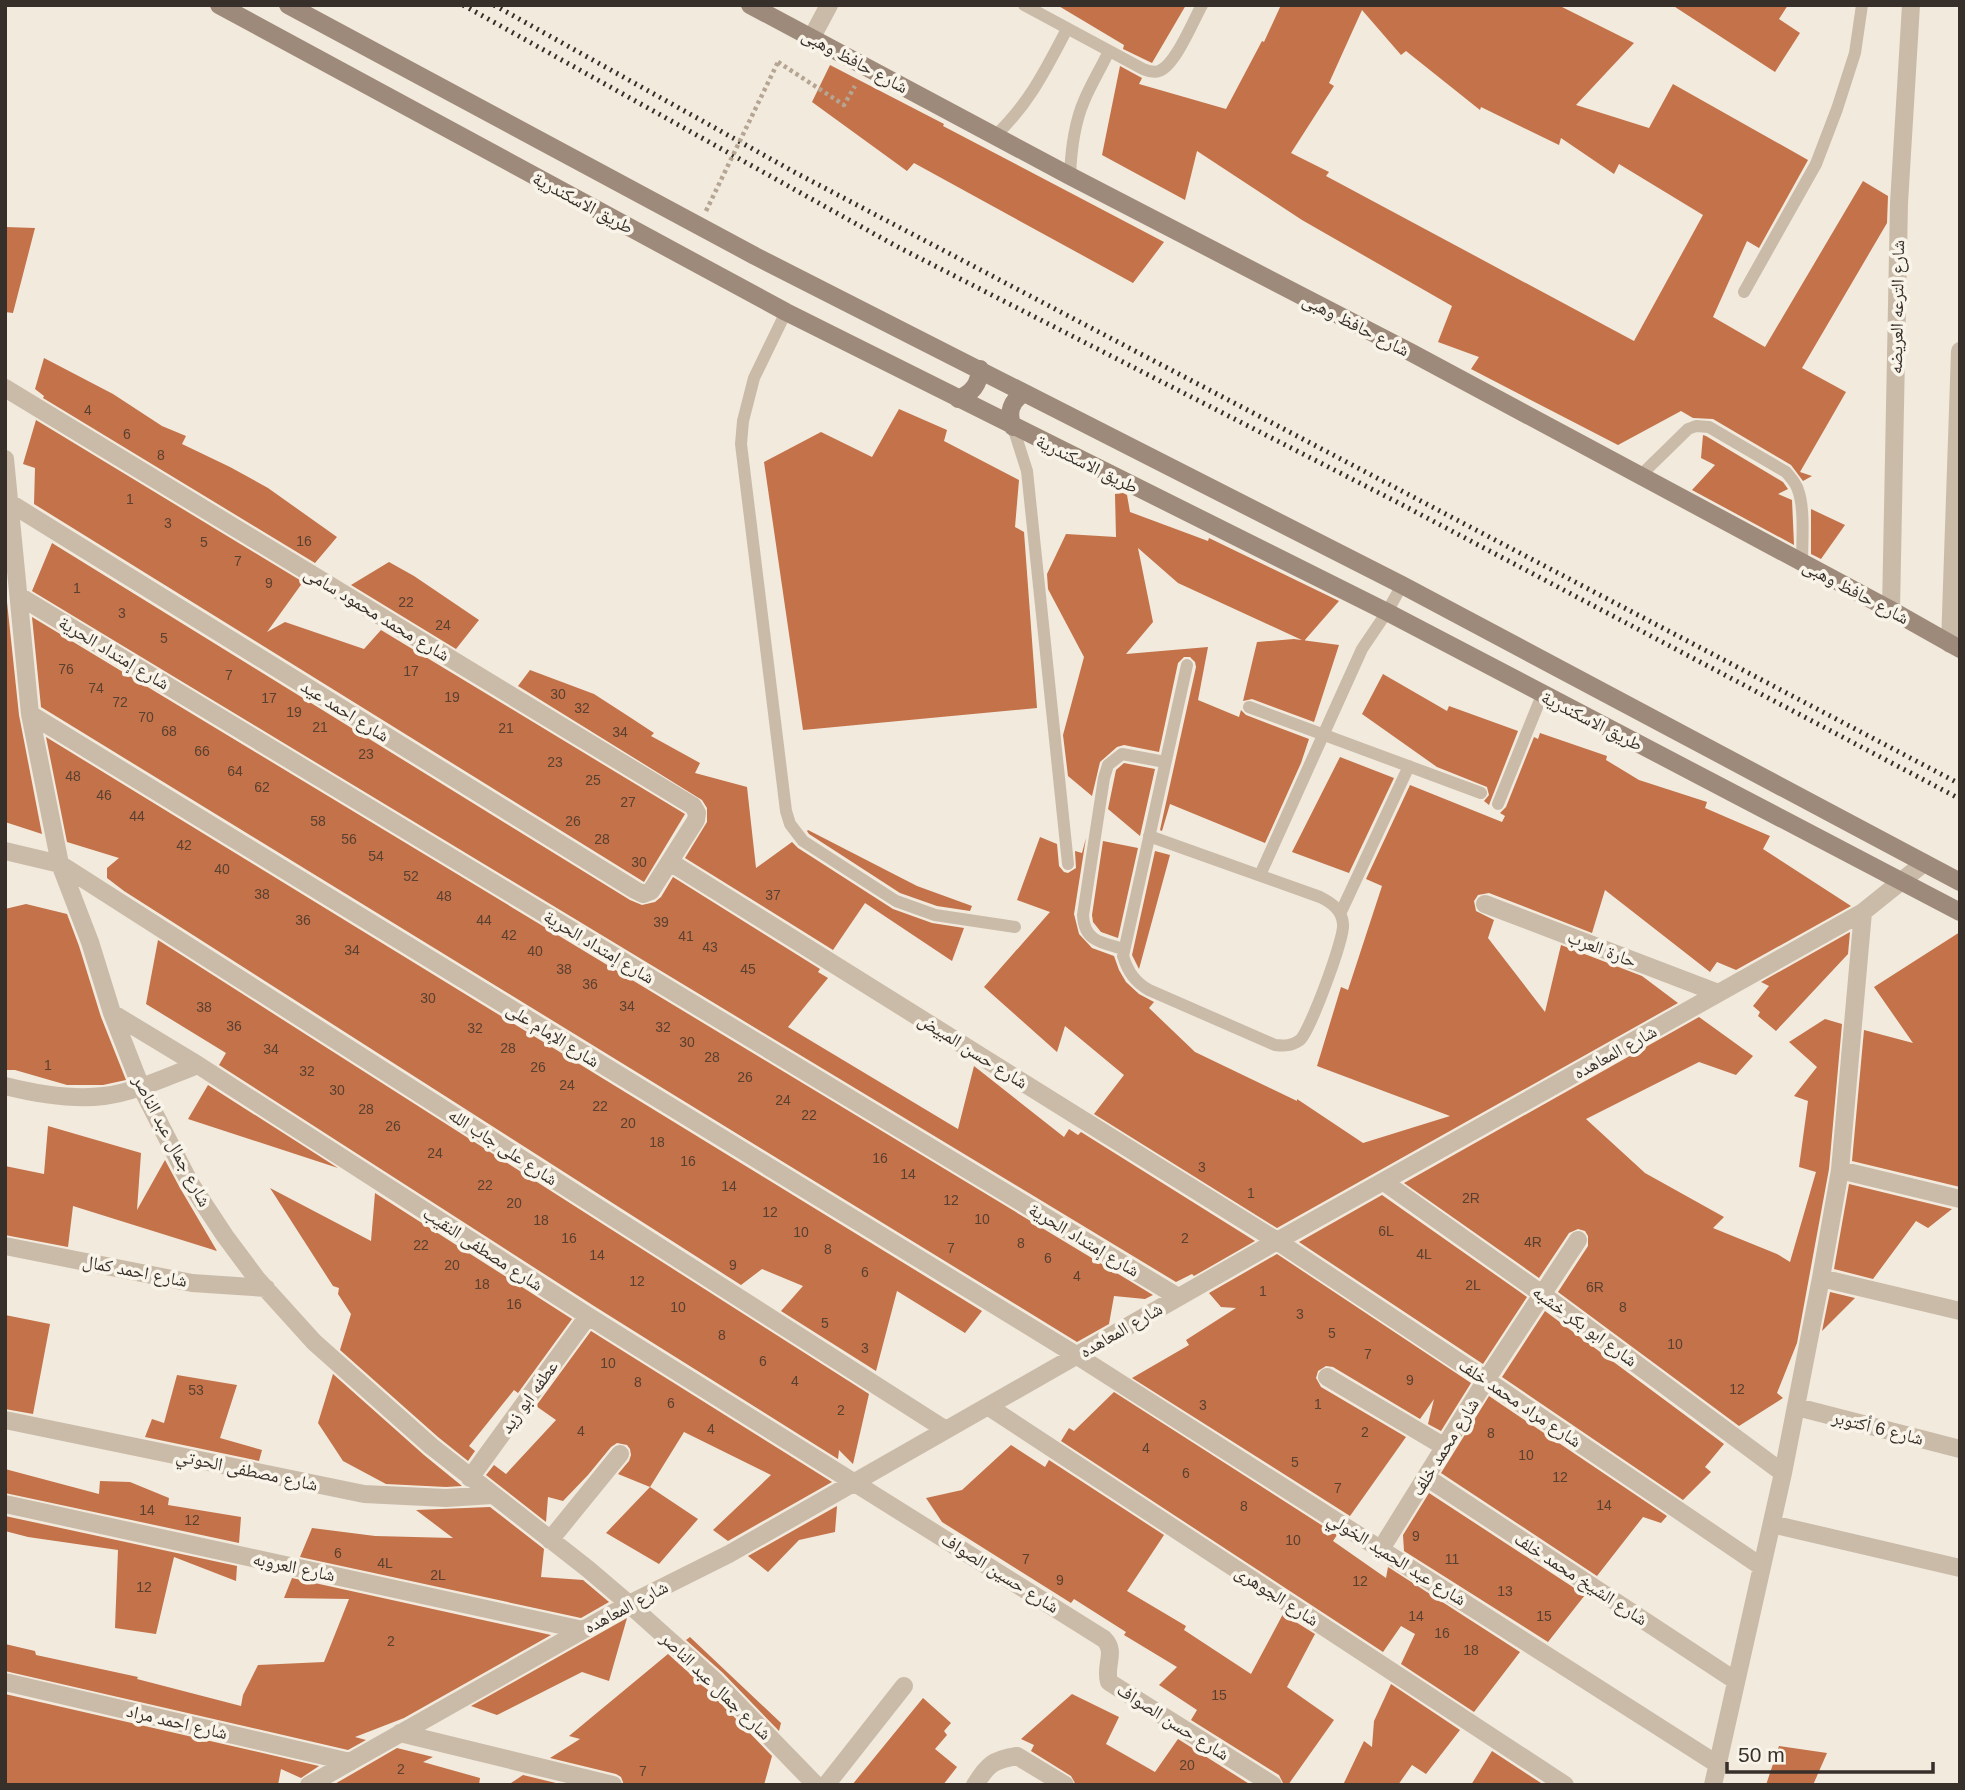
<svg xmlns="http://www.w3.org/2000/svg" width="1965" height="1790" font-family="Arial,'Noto Naskh Arabic',sans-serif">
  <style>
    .building { fill: #c37249; fill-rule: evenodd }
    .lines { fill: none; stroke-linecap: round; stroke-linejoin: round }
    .path { stroke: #b6a593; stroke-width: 4.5; stroke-dasharray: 3.5 3.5; stroke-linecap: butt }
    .lane { stroke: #cabba9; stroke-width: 12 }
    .street { stroke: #cabba9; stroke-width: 18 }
    .secondary { stroke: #9e8a7a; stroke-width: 18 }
    .rail { stroke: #372f29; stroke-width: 5; stroke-dasharray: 2 5; stroke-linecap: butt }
    .path-bridge { stroke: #b6a593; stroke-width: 4.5; stroke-dasharray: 3.5 3.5; stroke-linecap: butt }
    .labels { text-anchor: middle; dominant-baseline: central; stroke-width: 7; stroke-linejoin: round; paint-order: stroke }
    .number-label { font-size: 14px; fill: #5a4031 }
    .street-label { font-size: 18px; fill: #372f29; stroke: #f9f4e9 }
  </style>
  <rect width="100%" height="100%" fill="#f2eadd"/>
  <!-- building -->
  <path class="building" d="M1057 5H1186L1152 63 1123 49 1124 45Z
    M1281 5H1558L1634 43 1576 105 1649 128 1673 84 1808 160 1759 248 1747 241 1713 317 1765 347 1863 181 1888 196 1887 223 1802 368 1846 392 1800 472 1812 476 1803 481 1791 465 1713 419 1693 418 1681 411 1618 445 1471 369 1479 357 1438 342 1452 306 1302 220 1197 151 1185 200 1102 155 1120 66 1142 78 1139 84 1226 109 1262 41 1264 42ZM1362 10 1401 55 1406 51 1480 110 1481 107 1559 145 1561 138 1614 174 1619 164 1703 215 1634 341 1326 176 1329 172 1291 153 1334 86 1329 83Z
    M1672 5H1788L1779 19 1800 33 1775 72Z
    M830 65 944 124 943 126 1164 242 1133 283 914 163 907 171 812 102Z
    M5 227 35 228 13 313 5 312Z
    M44 358 113 394 162 426 186 436 182 444 230 467 268 488 337 537 315 563 43 398 44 396 35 389Z
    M899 409 947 430 944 441 1019 480 1015 527 1024 532 1037 708 803 730 764 462 821 432 872 457Z
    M36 420 303 582 267 632 285 622 364 649 381 630 685 814 644 882 34 504 35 468 23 464Z
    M1703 435 1706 436 1783 482 1788 489 1778 494 1792 500 1794 545 1692 490 1715 465 1701 458Z
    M1123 493 1127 495 1130 512 1208 541 1209 538 1339 601 1304 641 1178 583 1138 548 1153 622 1126 654 1208 647 1198 700 1239 717 1241 710 1246 715 1309 739 1301 763 1265 843 1170 804 1162 831 1160 830 1196 667 1195 662 1190 657H1184L1178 663 1159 752 1124 745 1117 747 1100 762 1092 796 1068 776 1063 735 1084 657 1048 589 1047 574 1066 534 1116 537 1115 494Z
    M1811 509 1845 525 1821 559 1811 554Z
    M52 543 630 900 642 905 655 902 661 897 673 877 820 969 818 972 828 978 788 1027 958 1129 974 1066 1064 1137 1069 1129 1078 1135 1081 1132 1255 1241 1194 1276 1192 1274 1176 1282 32 591Z
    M389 562 414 576 479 620 456 649 351 585Z
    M5 583 19 715 42 834 5 822Z
    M32 617 1153 1295 1145 1299 1114 1296 1109 1324 1077 1342 41 707Z
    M1294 639 1339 645 1314 722 1252 699 1243 701 1257 642Z
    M530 670 594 694 625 714 654 733 651 736 700 763 695 773 747 787 756 868 792 842 798 848 893 909 932 923 964 928 952 961 865 903 833 950 685 858 707 822V808L702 800 518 686Z
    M1383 674 1447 711 1449 706 1518 731 1489 805 1484 801 1489 795 1487 787 1437 767 1362 714Z
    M1540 733 1607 756 1606 760 1639 780 1707 802 1705 808 1770 836 1763 849 1851 906 1736 970 1717 962 1710 972 1605 890 1592 933 1489 893 1478 895 1474 901 1476 911 1494 920 1488 938 1545 1012 1561 945 1642 976 1678 1003 1277 1228 1094 1114 1124 1075 1065 1026 1057 1052 984 987 1050 912 1017 900 1040 837 1057 844 1059 866 1064 872 1068 873 1076 868 1075 851 1082 853 1086 838 1074 914 1079 934 1092 948 1114 956 1119 970 1126 982 1139 994 1154 1002 1149 1008 1195 1052 1297 1101V1099L1363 1143 1450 1116 1317 1066 1341 987 1348 990 1382 886 1366 879 1410 785 1502 822 1505 816 1500 813 1506 807 1534 737 1538 739Z
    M46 737 982 1311 965 1333 897 1291 876 1371 781 1311 803 1286 762 1269 741 1285 124 891 107 878V868L119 858 67 842Z
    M1340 757 1394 778 1349 873 1292 852Z
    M1124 763 1155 769 1140 836 1108 809 1116 770Z
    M808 830 917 886 972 906 970 911 937 906 900 893 809 834 807 831Z
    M1103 841 1138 848 1118 938 1101 932 1093 922 1092 915Z
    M1155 851 1170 855 1139 969 1132 955Z
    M26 904 67 914 79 946 101 1017 126 1080 103 1085H67L15 1070H5V909Z
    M1850 932 1848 954 1776 1031 1758 1016 1760 1012 1753 1006 1769 986 1761 982Z
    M1960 932V1187L1852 1161 1864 1030 1913 1043 1874 987Z
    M158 940 869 1394 853 1464 839 1450 838 1459 594 1306 219 1065 226 1053 146 1004Z
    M1699 1017 1753 1056 1736 1075 1699 1062 1586 1119 1645 1173 1724 1217 1713 1228 1777 1254 1790 1262 1816 1172 1799 1167 1808 1101 1794 1096 1817 1067 1789 1042 1825 1019 1842 1024 1829 1169 1797 1343 1777 1393 1783 1398 1739 1426 1558 1292 1588 1246V1236L1585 1231 1578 1229 1569 1233 1539 1278 1404 1183Z
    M208 1085 338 1168 188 1119Z
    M48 1126 141 1153 137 1210 165 1160 180 1188 217 1251 73 1206 68 1247 5 1235V1166L44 1174Z
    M1849 1184 1952 1209 1928 1228 1916 1221 1873 1279 1834 1269Z
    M270 1188 371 1241 375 1193 572 1319 518 1393 514 1390 469 1446 475 1451 468 1461 438 1437 340 1350 351 1314 338 1294 339 1288 333 1286Z
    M1382 1195 1527 1297 1483 1364 1299 1242Z
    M1277 1254 1471 1383 1441 1431 1428 1424 1434 1399 1420 1419 1333 1367 1326 1366 1318 1371 1316 1378 1321 1387 1406 1437 1350 1516 1132 1378 1189 1345 1186 1340 1236 1308 1221 1307 1209 1293Z
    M1830 1292 1855 1298 1822 1331Z
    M1545 1311 1724 1444 1705 1467 1711 1472 1683 1500 1502 1377Z
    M5 1315 50 1324 33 1414 5 1409Z
    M591 1331 832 1482 728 1541 713 1530 771 1475 684 1432 650 1487 618 1474 629 1461 631 1455 630 1449 627 1445 617 1443 611 1447 588 1475 563 1501 548 1497 546 1522 486 1475 494 1465 506 1474 556 1420 536 1406Z
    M333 1374 424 1455 462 1486 446 1487 386 1484 343 1461 318 1423Z
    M177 1375 237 1385 220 1438 262 1450 259 1461 145 1437 152 1419 164 1423Z
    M1114 1392 1337 1535 1333 1541 1386 1578 1388 1567 1520 1652 1474 1712 1401 1664 1415 1634 1401 1626 1383 1652 1061 1441 1069 1428 1074 1431Z
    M1489 1396 1667 1516 1661 1523 1643 1517 1597 1576 1441 1473Z
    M1011 1445 1045 1467 1049 1460 1164 1535 1127 1591 1186 1626 1184 1630 1251 1674 1283 1614 1315 1634 1287 1687 1334 1720 1288 1785H1284L1279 1775 1191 1720 1197 1710 1159 1685 1177 1667 1124 1635 1126 1632 1074 1599 1071 1603 942 1522 926 1498 962 1490Z
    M5 1469 99 1494 100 1481 130 1482 169 1498 168 1505 241 1517 239 1543 5 1493Z
    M650 1487 698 1519 659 1564 606 1533Z
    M1429 1493 1585 1595 1548 1642 1404 1551 1403 1535Z
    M837 1506 835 1532 799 1540 768 1572 748 1556Z
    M490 1507 544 1549 541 1577 583 1580 609 1602 581 1618 300 1557 312 1528 375 1536 453 1538 416 1510Z
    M5 1516 237 1566 236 1581 174 1557 156 1634 115 1628 118 1550 28 1537 5 1531Z
    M292 1578 551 1635 404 1718 355 1737 366 1740 348 1750 5 1671V1644L35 1651 36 1655 138 1677 137 1679 241 1706 243 1695 258 1665 324 1662 349 1599 284 1598Z
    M627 1618 609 1681 582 1672 497 1715 471 1706Z
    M690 1637 781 1723 779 1731 723 1673 686 1640Z
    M668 1654 707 1689 772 1756 764 1785H624L621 1777 616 1774 550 1758 580 1739 569 1736Z
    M1391 1684 1460 1730 1426 1774 1412 1765 1398 1785H1343L1364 1741 1372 1747 1374 1721Z
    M5 1694 319 1766 301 1778 281 1769 278 1785H5Z
    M1072 1694 1119 1717 1106 1744 1155 1772 1178 1739 1251 1785H1076L1071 1776 1031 1751 1034 1745 1021 1739Z
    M923 1698 951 1723 944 1731 947 1735 935 1749 957 1767 943 1785H852Z
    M1779 1746 1827 1753 1813 1785H1766Z
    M397 1748 433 1757 423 1762 480 1778 479 1785H333Z
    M1492 1751 1544 1785H1471Z
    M523 1775 564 1785H508Z"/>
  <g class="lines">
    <!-- path -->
    <path class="path" d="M778 62 844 105 855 86"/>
    <!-- lane -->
    <path class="lane" d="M1024 5 1143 69C1148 71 1154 73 1159 71 1175 66 1193 21 1202 5
      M995 136C1029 104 1046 69 1067 29
      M1070 176C1071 151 1074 124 1084 101 1091 84 1101 68 1109 51
      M1744 292 1816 164 1837 109 1855 53 1862 5
      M786 312 754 378 743 421 741 444 786 811 790 824 803 841 896 901 935 915 1015 927
      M1013 427 1027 471 1068 864
      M1640 476 1688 429 1696 426 1709 427 1786 472C1791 478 1796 483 1798 490 1805 508 1802 543 1802 563
      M1249 707 1481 793
      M1498 804 1542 695
      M1149 836 1320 897C1332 903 1342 910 1343 924 1345 937 1310 1031 1300 1040 1292 1046 1284 1046 1275 1045L1149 990C1135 982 1128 972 1123 956L1187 665
      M1260 875 1362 649 1387 612 1402 585
      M1340 914 1409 766
      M1124 949C1103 943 1084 942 1083 915L1104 778 1108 765 1122 754 1165 762"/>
    <!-- street -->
    <path class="street" d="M812 37 829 5
      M5 388 693 806 697 813 696 820 651 891 643 894 635 890 10 503
      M5 459 30 714 60 864 90 942 112 1013 141 1087 190 1183 225 1236 257 1279 314 1342 431 1446 588 1569 629 1604 715 1681 816 1785
      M19 596 1178 1297
      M1891 610 1899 203 1911 5
      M1950 644 1960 351
      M30 714 1076 1355 1717 1764
      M5 851 60 864 946 1430
      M670 862 1277 1241 1486 1380 1762 1567
      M1485 904 1718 993
      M112 1013 198 1065 588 1316 1104 1639C1117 1652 1104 1665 1109 1682L1273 1785
      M5 1086C37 1094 71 1100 104 1096 136 1092 168 1076 198 1065
      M1840 1170 1960 1199
      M1384 1182 1542 1294 1783 1473
      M5 1246 192 1283 266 1288
      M1821 1278 1960 1311
      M1327 1377 1445 1447
      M989 1407 1565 1785
      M1797 1407 1960 1449
      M5 1420 364 1494 446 1498 492 1495
      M1426 1477 1736 1681
      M470 1478 588 1316
      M5 1504 583 1630
      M1772 1524 1960 1568
      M550 1540 620 1454
      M1381 1549 1486 1380 1578 1240
      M5 1682 350 1762
      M400 1733 613 1785
      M309 1785 629 1604 729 1554 1277 1241 1863 912 1924 863
      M826 1785 904 1686
      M975 1785C988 1764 993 1760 1017 1756L1065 1785
      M1713 1785 1783 1473 1821 1278 1840 1170 1863 912"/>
    <!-- secondary -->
    <path class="secondary" d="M219 5 786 312 1387 612 1960 912
      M288 5 755 256 1402 585 1960 882
      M750 5 1070 176 1412 353 1891 610 1960 649
      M958 399C972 393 979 385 980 369
      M1013 427C1007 413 1011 400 1025 393"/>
    <!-- rail -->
    <path class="rail" d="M463 5 896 246 1393 500 1960 799
      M494 5 796 173 1960 784"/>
    <!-- path-bridge -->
    <path class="path-bridge" d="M706 211 778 62"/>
  </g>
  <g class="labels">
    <!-- number labels -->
    <g class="number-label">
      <text x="88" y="410">4</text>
      <text x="127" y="434">6</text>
      <text x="161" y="455">8</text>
      <text x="130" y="499">1</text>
      <text x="168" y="523">3</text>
      <text x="304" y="541">16</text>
      <text x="204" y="542">5</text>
      <text x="238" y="561">7</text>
      <text x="269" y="583">9</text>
      <text x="77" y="588">1</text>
      <text x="406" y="602">22</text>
      <text x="122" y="613">3</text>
      <text x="443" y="625">24</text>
      <text x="164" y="638">5</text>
      <text x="66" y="669">76</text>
      <text x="411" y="671">17</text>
      <text x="229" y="675">7</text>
      <text x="96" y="688">74</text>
      <text x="558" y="694">30</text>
      <text x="452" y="697">19</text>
      <text x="269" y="698">17</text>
      <text x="120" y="702">72</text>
      <text x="582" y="708">32</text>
      <text x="294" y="712">19</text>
      <text x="146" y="717">70</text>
      <text x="320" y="727">21</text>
      <text x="506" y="728">21</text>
      <text x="169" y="731">68</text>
      <text x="620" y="732">34</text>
      <text x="202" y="751">66</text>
      <text x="366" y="754">23</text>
      <text x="555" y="762">23</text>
      <text x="235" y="771">64</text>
      <text x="73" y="776">48</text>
      <text x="593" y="780">25</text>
      <text x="262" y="787">62</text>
      <text x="104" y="795">46</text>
      <text x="628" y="802">27</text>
      <text x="137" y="816">44</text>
      <text x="318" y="821">58</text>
      <text x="573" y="821">26</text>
      <text x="349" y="839">56</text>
      <text x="602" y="839">28</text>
      <text x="184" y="845">42</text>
      <text x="376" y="856">54</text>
      <text x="639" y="862">30</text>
      <text x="222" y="869">40</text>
      <text x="411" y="876">52</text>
      <text x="262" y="894">38</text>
      <text x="773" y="895">37</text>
      <text x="444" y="896">48</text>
      <text x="303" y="920">36</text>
      <text x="484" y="920">44</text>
      <text x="661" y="922">39</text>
      <text x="509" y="935">42</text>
      <text x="686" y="936">41</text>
      <text x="710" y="947">43</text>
      <text x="352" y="950">34</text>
      <text x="535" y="951">40</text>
      <text x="564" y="969">38</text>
      <text x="748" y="969">45</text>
      <text x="590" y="984">36</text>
      <text x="428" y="998">30</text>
      <text x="627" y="1006">34</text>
      <text x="204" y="1007">38</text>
      <text x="234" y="1026">36</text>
      <text x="663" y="1027">32</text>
      <text x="475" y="1028">32</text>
      <text x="687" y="1042">30</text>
      <text x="508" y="1048">28</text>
      <text x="271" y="1049">34</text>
      <text x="712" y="1057">28</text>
      <text x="48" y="1065">1</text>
      <text x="538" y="1067">26</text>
      <text x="307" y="1071">32</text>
      <text x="745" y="1077">26</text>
      <text x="567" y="1085">24</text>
      <text x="337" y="1090">30</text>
      <text x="783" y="1100">24</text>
      <text x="600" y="1106">22</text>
      <text x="366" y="1109">28</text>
      <text x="809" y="1115">22</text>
      <text x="628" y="1123">20</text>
      <text x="393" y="1126">26</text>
      <text x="657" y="1142">18</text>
      <text x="435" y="1153">24</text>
      <text x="880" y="1158">16</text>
      <text x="688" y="1161">16</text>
      <text x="1202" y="1167">3</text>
      <text x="908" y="1174">14</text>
      <text x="485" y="1185">22</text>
      <text x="729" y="1186">14</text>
      <text x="1251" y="1193">1</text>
      <text x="1471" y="1198">2R</text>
      <text x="951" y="1200">12</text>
      <text x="514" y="1203">20</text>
      <text x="770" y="1212">12</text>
      <text x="982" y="1219">10</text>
      <text x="541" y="1220">18</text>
      <text x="1386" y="1231">6L</text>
      <text x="801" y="1232">10</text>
      <text x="569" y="1238">16</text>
      <text x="1185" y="1238">2</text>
      <text x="1533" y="1242">4R</text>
      <text x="1021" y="1243">8</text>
      <text x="421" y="1245">22</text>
      <text x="951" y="1248">7</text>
      <text x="828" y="1249">8</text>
      <text x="1424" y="1254">4L</text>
      <text x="597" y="1255">14</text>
      <text x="1048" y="1258">6</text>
      <text x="452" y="1265">20</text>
      <text x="733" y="1265">9</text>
      <text x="865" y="1272">6</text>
      <text x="1077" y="1276">4</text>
      <text x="637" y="1281">12</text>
      <text x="482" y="1284">18</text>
      <text x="1473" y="1285">2L</text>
      <text x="1595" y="1287">6R</text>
      <text x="1263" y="1291">1</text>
      <text x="514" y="1304">16</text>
      <text x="678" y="1307">10</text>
      <text x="1623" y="1307">8</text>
      <text x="1300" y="1314">3</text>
      <text x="825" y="1323">5</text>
      <text x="1332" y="1333">5</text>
      <text x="722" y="1335">8</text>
      <text x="1675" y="1344">10</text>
      <text x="865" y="1348">3</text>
      <text x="1368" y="1354">7</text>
      <text x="763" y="1361">6</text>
      <text x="608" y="1363">10</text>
      <text x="1410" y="1380">9</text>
      <text x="795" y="1381">4</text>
      <text x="638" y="1382">8</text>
      <text x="1737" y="1389">12</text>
      <text x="196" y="1390">53</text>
      <text x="671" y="1403">6</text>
      <text x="1318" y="1404">1</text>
      <text x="1203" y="1405">3</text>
      <text x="841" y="1410">2</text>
      <text x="711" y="1429">4</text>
      <text x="581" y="1431">4</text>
      <text x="1365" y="1432">2</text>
      <text x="1491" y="1433">8</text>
      <text x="1146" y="1448">4</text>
      <text x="1526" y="1455">10</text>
      <text x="1295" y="1462">5</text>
      <text x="1186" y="1473">6</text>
      <text x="1560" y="1477">12</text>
      <text x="1338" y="1488">7</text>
      <text x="1604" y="1505">14</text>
      <text x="1244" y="1506">8</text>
      <text x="147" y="1510">14</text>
      <text x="192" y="1520">12</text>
      <text x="1416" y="1536">9</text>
      <text x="1293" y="1540">10</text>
      <text x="338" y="1553">6</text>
      <text x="1026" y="1559">7</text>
      <text x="1452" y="1559">11</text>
      <text x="385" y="1563">4L</text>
      <text x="438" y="1575">2L</text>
      <text x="1060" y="1580">9</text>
      <text x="1360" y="1581">12</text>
      <text x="144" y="1587">12</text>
      <text x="1505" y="1591">13</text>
      <text x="1416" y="1616">14</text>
      <text x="1544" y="1616">15</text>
      <text x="1442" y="1633">16</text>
      <text x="391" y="1641">2</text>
      <text x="1471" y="1650">18</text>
      <text x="1219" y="1695">15</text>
      <text x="1187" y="1765">20</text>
      <text x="401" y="1769">2</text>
      <text x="643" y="1771">7</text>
    </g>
    <!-- street labels -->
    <g class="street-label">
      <text transform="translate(855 61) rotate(28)">شارع حافظ وهبى</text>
      <text transform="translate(583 203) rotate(28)">طريق الاسكندرية</text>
      <text transform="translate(1897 307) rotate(-89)">شارع الترعه العريضه</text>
      <text transform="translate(1356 325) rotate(27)">شارع حافظ وهبى</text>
      <text transform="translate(1087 464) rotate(26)">طريق الاسكندرية</text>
      <text transform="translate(1856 592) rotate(28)">شارع حافظ وهبى</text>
      <text transform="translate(377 614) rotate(31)">شارع محمد محمود سامى</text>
      <text transform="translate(114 653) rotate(31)">شارع إمتداد الحرية</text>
      <text transform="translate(345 711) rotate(32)">شارع احمد عيد</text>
      <text transform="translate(1592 721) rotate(27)">طريق الاسكندرية</text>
      <text transform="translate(599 947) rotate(31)">شارع إمتداد الحرية</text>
      <text transform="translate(1602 949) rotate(21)">حارة العرب</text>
      <text transform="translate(553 1035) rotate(32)">شارع الإمام على</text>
      <text transform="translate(973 1051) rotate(32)">شارع حسن المبيض</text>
      <text transform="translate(1615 1052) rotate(-29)">شارع المعاهده</text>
      <text transform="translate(172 1141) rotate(62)">شارع جمال عبد الناصر</text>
      <text transform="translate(503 1147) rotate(33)">شارع على جاب الله</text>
      <text transform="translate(1084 1240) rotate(31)">شارع إمتداد الحرية</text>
      <text transform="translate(483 1249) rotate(33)">شارع مصطفى النقيب</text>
      <text transform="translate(135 1271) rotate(11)">شارع احمد كمال</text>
      <text transform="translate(1585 1326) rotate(36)">شارع ابو بكر خشبه</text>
      <text transform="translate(1121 1330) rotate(-30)">شارع المعاهده</text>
      <text transform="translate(529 1397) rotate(-54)">عطفه ابو زيد</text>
      <text transform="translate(1520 1403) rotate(34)">شارع مراد محمد خلف</text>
      <text transform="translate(1878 1428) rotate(14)">شارع 6 أكتوبر</text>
      <text transform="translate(1445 1447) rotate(-58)">شارع محمد خلف</text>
      <text transform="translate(247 1470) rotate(12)">شارع مصطفى الحوتي</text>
      <text transform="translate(1397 1559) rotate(32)">شارع عبد الحميد الخولي</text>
      <text transform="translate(294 1567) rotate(12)">شارع العروبه</text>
      <text transform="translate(1000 1573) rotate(32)">شارع حسين الصواف</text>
      <text transform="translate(1581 1579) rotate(33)">شارع الشيخ محمد خلف</text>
      <text transform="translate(1277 1596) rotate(33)">شارع الجوهرى</text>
      <text transform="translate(626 1607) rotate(-28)">شارع المعاهده</text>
      <text transform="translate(716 1686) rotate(44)">شارع جمال عبد الناصر</text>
      <text transform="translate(177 1722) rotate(13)">شارع احمد مراد</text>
      <text transform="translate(1173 1722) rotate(32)">شارع حسن الصواف</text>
    </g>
  </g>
  <!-- border -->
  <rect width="1965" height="1790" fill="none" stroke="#372f29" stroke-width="14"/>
  <!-- scale -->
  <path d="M1727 1762v10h206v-10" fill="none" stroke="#372f29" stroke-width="3.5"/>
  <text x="1738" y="1762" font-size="21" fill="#372f29" stroke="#f9f4e9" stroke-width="5" paint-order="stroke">50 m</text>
</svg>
